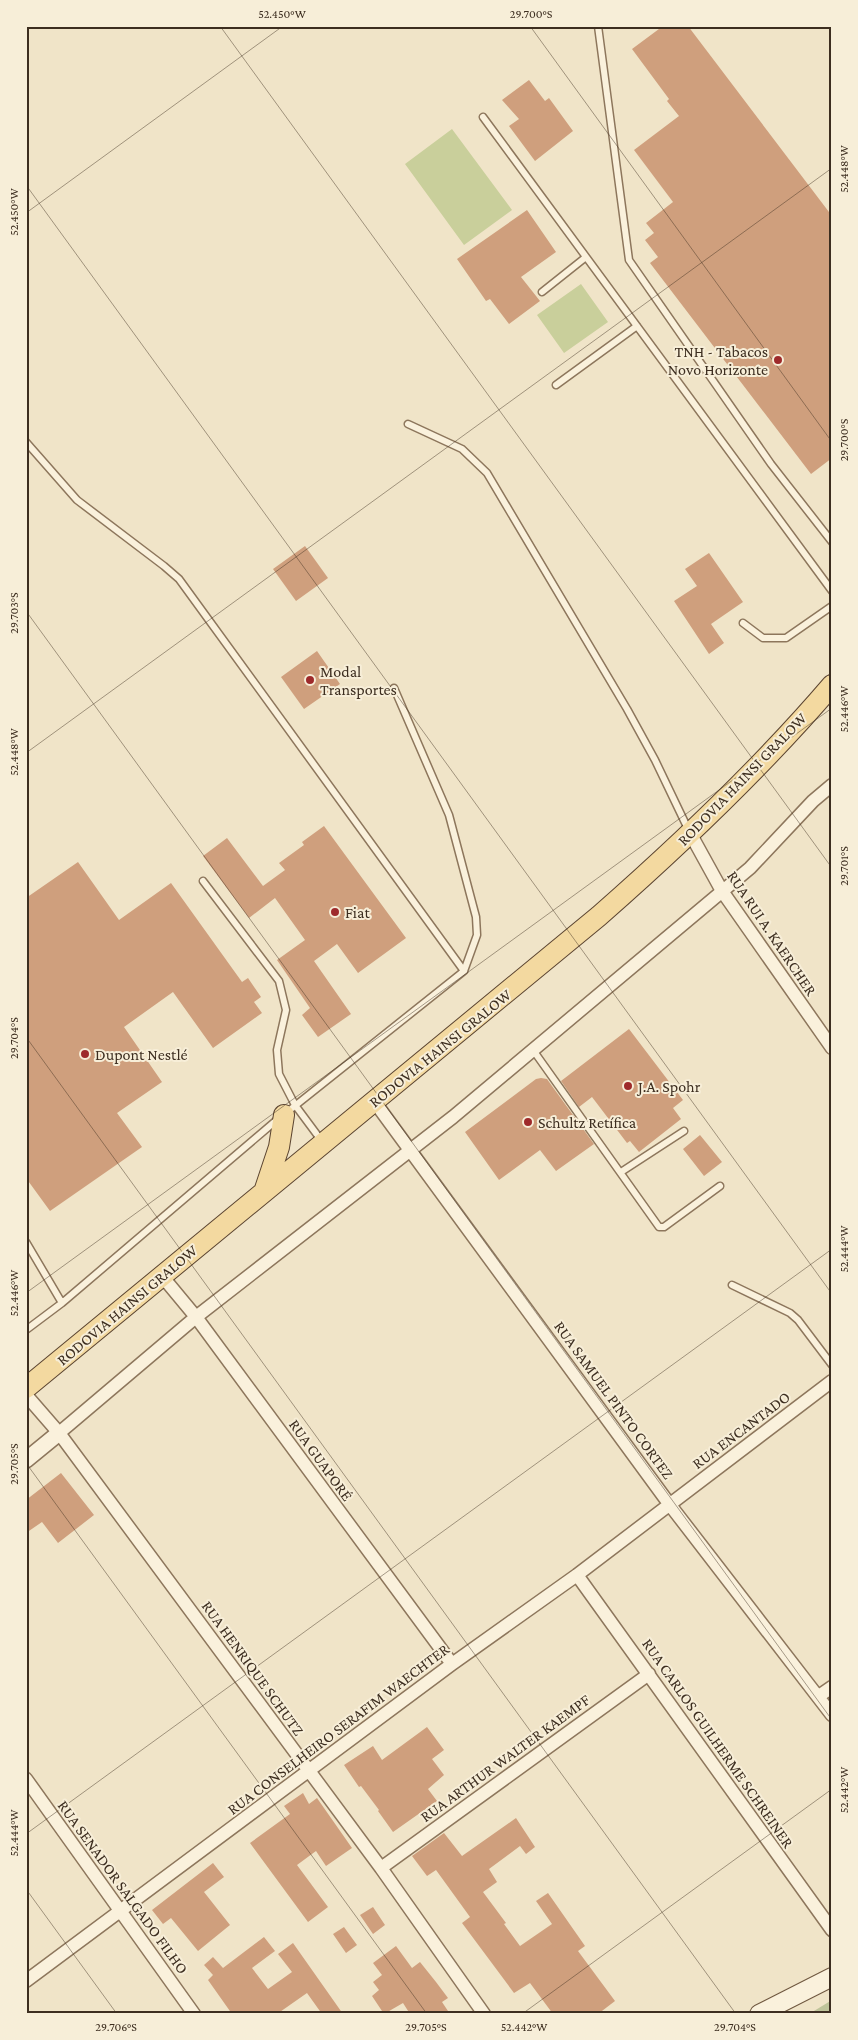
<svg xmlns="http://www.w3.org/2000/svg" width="858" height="2040" font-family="'Crimson Pro',serif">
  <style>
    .green { fill: #c9cf9b }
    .cemetery { fill: #bfc49a }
    .building { fill: #cf9f7d }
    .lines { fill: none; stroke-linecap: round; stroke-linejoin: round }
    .service-casing { stroke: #8d765c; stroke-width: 9 }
    .minor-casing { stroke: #8d765c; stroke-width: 15 }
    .tertiary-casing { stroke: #8d765c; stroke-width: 18 }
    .secondary-casing { stroke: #6f573f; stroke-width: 20 }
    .primary-casing { stroke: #5b4430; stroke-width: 22 }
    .service { stroke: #faf1dc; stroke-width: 6 }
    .minor { stroke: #faf1dc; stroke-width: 12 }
    .tertiary { stroke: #faf1dc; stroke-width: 15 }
    .secondary { stroke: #faf1dc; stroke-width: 18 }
    .primary { stroke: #f3d9a0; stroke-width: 20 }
    .ticks { fill: none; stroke: #3d2e20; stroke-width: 1; stroke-opacity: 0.45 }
    .poi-dot { fill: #9e2a2b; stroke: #f7eed8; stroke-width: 2 }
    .labels { text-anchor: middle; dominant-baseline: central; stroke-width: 4; stroke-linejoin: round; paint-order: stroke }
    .poi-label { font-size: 16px; fill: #3d2e20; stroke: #f7eed8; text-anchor: start }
    .street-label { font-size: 16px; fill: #3d2e20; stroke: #f7eed8 }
    .neatline { fill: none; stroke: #3d2e20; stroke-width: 2 }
    .ticks-label { font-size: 12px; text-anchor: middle; fill: #3d2e20 }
  </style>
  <rect width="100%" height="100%" fill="#f0e4c8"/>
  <!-- green -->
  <path class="green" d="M452 129 512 210 464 245 405 164Z
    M581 284 608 322 564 353 537 315Z"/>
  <!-- cemetery -->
  <path class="cemetery" d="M832 2000V2014H809Z"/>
  <!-- building -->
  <path class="building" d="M663 26H688L832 216V458L811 474 650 263 658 257 645 240 654 233 646 223 673 202 634 150 679 116 667 101 669 99 632 49Z
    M529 80 545 101 549 98 573 131 535 161 509 126 519 119 502 100Z
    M527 210 556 252 521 277 540 301 509 324 490 299 486 301 457 259Z
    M305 546 328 578 296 601 273 569Z
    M709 553 743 602 711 624 724 643 709 654 674 601 697 586 685 569Z
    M317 651 340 684 304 709 281 677Z
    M324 826 406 938 358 973 337 944 314 961 351 1014 318 1037 302 1015 310 1008 277 960 305 940 275 898 249 918 203 856 227 838 263 886 285 870 279 863 304 845 302 842Z
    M78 862 119 920 171 883 242 982 248 978 261 997 254 1002 262 1013 213 1048 173 992 124 1027 162 1082 117 1113 142 1147 50 1211 26 1178V898Z
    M629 1029 683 1100 673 1108 681 1119 639 1152 630 1141 627 1143 592 1097 579 1107 561 1081Z
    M541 1078 547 1079 552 1086 594 1144 556 1171 540 1150 499 1180 465 1132 536 1079Z
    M700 1135 722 1162 704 1176 683 1149Z
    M61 1473 94 1515 58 1543 42 1522 26 1533V1500Z
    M427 1727 444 1750 432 1759 444 1775 428 1789 437 1801 393 1832 378 1811 379 1810 361 1786 359 1787 344 1765 373 1746 382 1760Z
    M303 1793 309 1804 317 1798 352 1848 326 1866 316 1851 297 1865 328 1907 308 1922 250 1843 290 1814 284 1806Z
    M516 1818 535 1847 526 1854 520 1846 489 1869 497 1882 483 1892 506 1923 504 1924 520 1946 552 1924 536 1901 548 1893 585 1946 578 1951 615 2001 598 2014H553L530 1983 514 1993 462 1923 470 1917 436 1870 427 1876 412 1856 444 1833 462 1856Z
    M213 1863 224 1877 204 1892 230 1925 198 1951 171 1918 163 1924 152 1910Z
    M373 1907 385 1925 373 1934 360 1915Z
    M344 1927 357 1945 346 1953 333 1934Z
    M264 1937 275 1951 252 1968 268 1989 292 1972 278 1954 293 1943 343 2014H322L307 1993 277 2014H232L208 1980 213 1975 204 1965 213 1957 223 1968Z
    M396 1946 412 1968 420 1962 436 1982 448 1998 442 2002 450 2014H410L403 2003 384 2014 372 1996 379 1990 373 1982 382 1975 373 1963Z"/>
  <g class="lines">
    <defs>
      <path id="service" d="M598 26 629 260 771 464 832 542
        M483 117 832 591
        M542 292 586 257
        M556 385 637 326
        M408 424 462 449 487 473 627 709 655 760 689 831
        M26 442 77 500 164 566 179 579 464 971 286 1113
        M743 623 763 638H786L832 606
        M394 688 449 815 476 917 477 935 464 971
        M203 881 279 981 286 1010 277 1050 279 1074 295 1105 321 1140
        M533 1050 659 1227H664L720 1186
        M621 1172 684 1131
        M26 1242 62 1303
        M732 1285 790 1313 798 1320 832 1365
        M26 1330 62 1303 278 1119"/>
      <path id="minor" d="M690 833 722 891 832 1048
        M374 1101 670 1505 832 1715
        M162 1276 196 1317 452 1664
        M26 1395 59 1433 381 1868 484 2014
        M59 1433 196 1317 453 1117 750 868 813 801 832 785
        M577 1575 832 1930
        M819 1696 832 1687
        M26 1779 194 2014
        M381 1868 649 1674
        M26 1981 452 1664 577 1575 832 1381"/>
      <path id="tertiary" d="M26 1460 59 1433"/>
      <path id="secondary" d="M759 2014 832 1977"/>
      <path id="primary" d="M265 1189 279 1147 284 1115
        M26 1388 599 916C681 844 761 768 832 685"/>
    </defs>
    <!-- service casing -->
    <use href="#service" class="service-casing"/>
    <!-- minor casing -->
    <use href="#minor" class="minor-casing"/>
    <!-- tertiary casing -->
    <use href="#tertiary" class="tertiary-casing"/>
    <!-- secondary casing -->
    <use href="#secondary" class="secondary-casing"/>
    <!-- primary casing -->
    <use href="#primary" class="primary-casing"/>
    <!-- service -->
    <use href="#service" class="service"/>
    <!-- minor -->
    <use href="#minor" class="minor"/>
    <!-- tertiary -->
    <use href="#tertiary" class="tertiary"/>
    <!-- secondary -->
    <use href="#secondary" class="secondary"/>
    <!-- primary -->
    <use href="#primary" class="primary"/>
  </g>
  <!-- ticks -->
  <path class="ticks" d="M220 26 832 868M530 26 832 442M26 185 832 1294M26 213 283 26M26 611 832 1720M26 753 832 168M26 1037 736 2014M26 1293 832 708M26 1463 427 2014M26 1834 832 1249M26 1889 117 2014M522 2014 832 1789"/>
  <!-- markers -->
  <g class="poi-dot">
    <circle cx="778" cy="360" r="5"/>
    <circle cx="310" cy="680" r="5"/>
    <circle cx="335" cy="912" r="5"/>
    <circle cx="85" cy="1054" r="5"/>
    <circle cx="628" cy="1086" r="5"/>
    <circle cx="528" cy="1122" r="5"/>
  </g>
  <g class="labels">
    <!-- poi labels -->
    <g class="poi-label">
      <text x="768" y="351" text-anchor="end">TNH - Tabacos<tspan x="768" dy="18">Novo Horizonte</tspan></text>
      <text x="320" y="671">Modal<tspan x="320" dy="18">Transportes</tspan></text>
      <text x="345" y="912">Fiat</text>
      <text x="95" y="1054">Dupont Nestlé</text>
      <text x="638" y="1086">J.A. Spohr</text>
      <text x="538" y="1122">Schultz Retífica</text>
    </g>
    <!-- street labels -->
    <g class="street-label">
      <text transform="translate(742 779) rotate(-46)">RODOVIA HAINSI GRALOW</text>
      <text transform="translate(772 933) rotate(56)">RUA RUI A. KAERCHER</text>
      <text transform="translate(440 1048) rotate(-39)">RODOVIA HAINSI GRALOW</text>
      <text transform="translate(127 1305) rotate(-40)">RODOVIA HAINSI GRALOW</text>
      <text transform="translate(614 1400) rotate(54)">RUA SAMUEL PINTO CORTEZ</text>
      <text transform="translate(741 1430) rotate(-37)">RUA ENCANTADO</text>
      <text transform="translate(321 1460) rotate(54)">RUA GUAPORÉ</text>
      <text transform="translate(253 1668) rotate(54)">RUA HENRIQUE SCHUTZ</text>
      <text transform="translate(338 1729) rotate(-37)">RUA CONSELHEIRO SERAFIM WAECHTER</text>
      <text transform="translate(718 1743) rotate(55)">RUA CARLOS GUILHERME SCHREINER</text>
      <text transform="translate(505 1758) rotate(-36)">RUA ARTHUR WALTER KAEMPF</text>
      <text transform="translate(123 1887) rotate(54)">RUA SENADOR SALGADO FILHO</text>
    </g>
  </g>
  <!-- border -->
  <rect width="858" height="2040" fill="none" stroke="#f7eed8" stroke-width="55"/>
  <rect x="28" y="28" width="802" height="1984" class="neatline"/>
  <g class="ticks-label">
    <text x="282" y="18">52.450°W</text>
    <text x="531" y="18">29.700°S</text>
    <text transform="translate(844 169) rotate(-90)" y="4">52.448°W</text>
    <text transform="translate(14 212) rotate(-90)" y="4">52.450°W</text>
    <text transform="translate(844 440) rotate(-90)" y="4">29.700°S</text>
    <text transform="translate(14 613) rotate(-90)" y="4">29.703°S</text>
    <text transform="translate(844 709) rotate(-90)" y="4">52.446°W</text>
    <text transform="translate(14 752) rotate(-90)" y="4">52.448°W</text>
    <text transform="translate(844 866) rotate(-90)" y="4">29.701°S</text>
    <text transform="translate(14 1038) rotate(-90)" y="4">29.704°S</text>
    <text transform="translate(844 1249) rotate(-90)" y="4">52.444°W</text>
    <text transform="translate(14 1293) rotate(-90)" y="4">52.446°W</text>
    <text transform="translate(14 1464) rotate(-90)" y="4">29.705°S</text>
    <text transform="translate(844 1790) rotate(-90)" y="4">52.442°W</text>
    <text transform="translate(14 1833) rotate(-90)" y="4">52.444°W</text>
    <text x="116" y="2031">29.706°S</text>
    <text x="426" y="2031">29.705°S</text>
    <text x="524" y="2031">52.442°W</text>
    <text x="735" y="2031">29.704°S</text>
  </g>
</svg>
